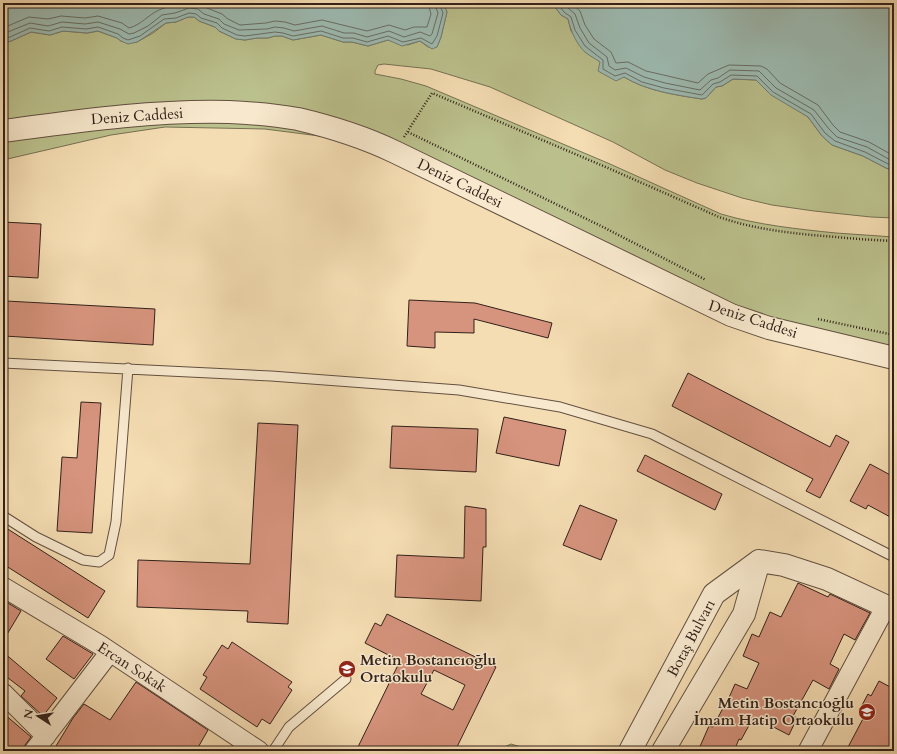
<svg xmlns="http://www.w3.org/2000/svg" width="897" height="754" font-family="Cardo,serif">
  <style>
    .green { fill: #bbc18d; stroke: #767154 }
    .water { fill: #9dbbb2; stroke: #727d75 }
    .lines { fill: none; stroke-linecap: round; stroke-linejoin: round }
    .shore { stroke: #686e66; stroke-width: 1 }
    .building { fill: #d6937d; stroke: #32211a; fill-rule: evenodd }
    .service-casing { stroke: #635040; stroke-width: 11 }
    .minor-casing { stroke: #635040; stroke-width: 21 }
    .tertiary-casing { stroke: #635040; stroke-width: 24 }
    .path { stroke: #32211a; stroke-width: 2.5; stroke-dasharray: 1 2; stroke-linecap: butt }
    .service { stroke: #f8e9ce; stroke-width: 9 }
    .minor { stroke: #f8e9ce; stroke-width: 19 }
    .tertiary { stroke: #f8e9ce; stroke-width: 22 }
    .labels { text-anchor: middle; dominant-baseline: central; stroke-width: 3; stroke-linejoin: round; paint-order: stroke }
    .street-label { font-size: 15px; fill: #32211a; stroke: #f8e9ce }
    .poi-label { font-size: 15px; font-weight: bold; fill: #32211a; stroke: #f8e9ce; text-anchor: start }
  </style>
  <rect width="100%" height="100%" fill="#f5ddb3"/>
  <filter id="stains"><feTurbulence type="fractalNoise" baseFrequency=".005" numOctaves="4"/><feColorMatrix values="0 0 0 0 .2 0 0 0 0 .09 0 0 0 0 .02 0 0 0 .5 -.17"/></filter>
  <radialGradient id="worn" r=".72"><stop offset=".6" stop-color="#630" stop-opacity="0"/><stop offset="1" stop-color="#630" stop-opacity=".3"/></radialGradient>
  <!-- green -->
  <path class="green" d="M443 3H552L561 15 568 19 571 31 588 54 593 56 600 62 618 79 624 77C647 91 676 95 702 99L706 98 716 87 722 86 733 79 756 80 808 117 822 136 832 145 863 156 886 168 894 171V218L871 217 814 211 772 205 742 198 697 183 665 170 613 142 490 87 431 69 384 64 378 65 375 71V74L401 79 426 86 610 164 721 214C758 225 797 229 836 233 855 234 875 236 894 237V358L769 328 390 149 335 138 265 129 165 127 111 135 3 160V43L11 41 31 32 50 35 63 31 87 33 98 31 117 38 121 41 137 42 153 33 166 23 176 22 188 17H194L199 21 215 27 219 31 236 39 245 40 257 38H268L275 36H282L293 40 321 35 343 42H352L368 46 388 40 408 45 420 41 428 47H437L441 37 447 12Z
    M511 744 534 751H498L500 749Z"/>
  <!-- water -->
  <path class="water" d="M3 3H443L447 12 441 37 437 47 432 49 420 41 402 46 388 40 368 46 352 42H343L321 35 293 40 282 36H275L268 38H257L245 40 236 39 219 31 215 27 199 21 194 17H188L176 22 166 23 142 39 137 42 128 44 121 41 117 38 98 31 87 33 63 31 50 35 31 32 11 41 3 43Z
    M552 3H894V171L886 168 863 156 832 145 822 136 808 117 771 95 756 80 733 79 722 86 716 87 706 98 702 99C676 95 647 91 624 77L616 81 598 71 600 62C596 59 590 56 586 53 576 44 571 31 568 19L561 15Z"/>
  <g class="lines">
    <!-- shore -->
    <path class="shore" d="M198 3 207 8 222 14 228 19 240 25 266 23 275 21 285 22 295 25 322 20 367 31 389 25 405 30 414 27H427L431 14 428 3
      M557 3 564 12 571 17 575 30 585 46 603 60V69L615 76 625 73 642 82 664 88 702 95 713 84 720 82 731 75 757 76 773 92 811 114 825 133 835 141 865 152 894 167
      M564 3 568 8 575 14 580 28 589 43 607 57 609 66 615 70 626 68 644 77 665 83 700 90 711 80 718 78 730 70 759 71 776 88 814 110 829 129 837 137 867 147 894 162
      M571 3 580 11 585 25 594 39 611 52 616 63 628 62 646 71 698 83 708 74 729 65 761 66 767 69 780 83 818 105 833 125 840 132 869 142 894 156
      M3 28 29 17 48 19 61 16 85 18 98 16 122 23 129 28C141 25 148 15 159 10 167 6 176 6 184 3
      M3 34 30 23 48 26 62 22 85 24 98 22 120 29 129 34 134 33 148 26 162 15 175 13 189 8 198 9 204 14 219 19 224 24 239 30 267 29 275 27 284 28 294 31 322 26 344 33H354L367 37 389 31 404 37 420 32 430 36 432 34 438 13 434 3
      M3 39 10 37 30 28 49 31 62 27 86 29 98 27 118 34 123 38 128 40 140 36 164 19 176 18 189 13 196 14 201 18 217 23 222 28 237 35 245 36 275 32 283 33 293 36 321 31 343 38H353L367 42 388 36 403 42 421 38 432 44 437 36 443 13 439 3"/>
  </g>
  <!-- building -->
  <path class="building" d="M3 222 41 224 38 278 3 276Z
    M409 300 475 303 552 323 548 338 474 319V333L435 332V348L407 346Z
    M6 301 155 309 153 345 4 336 5 321H3V305H6Z
    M688 373 830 447 836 435 849 442 820 498 806 491 813 479 672 406Z
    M81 402 101 403 92 533 57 531 62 457 77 458Z
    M504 417 566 430 559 466 496 453Z
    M258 423 298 425 288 624 247 622 248 611 137 607 138 560 250 564Z
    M392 426 478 429 476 472 390 468Z
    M645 455 722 494 715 510 637 471Z
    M870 464 894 477V519L868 505 866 509 850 501Z
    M580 505 617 520 601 560 563 545Z
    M465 506 486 509V547H483L481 601 395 597 397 555 464 558Z
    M3 526 105 591 88 618 3 564Z
    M798 583 828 597 830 594 870 613 855 640 844 634 830 664 839 669 829 689 813 680 793 716 797 718 789 735 756 718V720L753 718 741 740 739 739 734 751H698L709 726 713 727 723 708 724 709 735 684 747 689 759 663 743 656 752 634 759 637 770 612 781 617Z
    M3 600 21 611 3 641Z
    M387 614 496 667 455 751H356L400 661 365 643 375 623 381 626ZM434 670 465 685 453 710 421 694Z
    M63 636 93 654 74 679 46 659Z
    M232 642 292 682 288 687 292 690 270 724 262 719 257 727 200 689 207 677 203 675 222 645 228 649Z
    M3 652 57 698 43 716 21 696 25 691 3 674Z
    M879 681 894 689V751H846L866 713 860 709 868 694 871 696Z
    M136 682 208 730 196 751H53L73 718 84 704 110 720Z
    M3 713 31 737 25 745 23 751H3Z"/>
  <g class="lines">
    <defs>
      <path id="service" d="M3 363 271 376 459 390 560 407 652 434 894 557
        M3 516 36 537 83 560 99 562 109 555 116 522 128 368
        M273 751 289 727 346 679"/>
      <path id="minor" d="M3 587 100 645 259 751
        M3 693 46 736
        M34 751 110 652
        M808 751 886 606"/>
      <path id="tertiary" d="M3 131C78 121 153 110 229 112 252 113 275 115 298 119 332 127 364 137 395 152L731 315 769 328 894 358
        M759 561 784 565 827 579 894 610
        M630 751 714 594 759 561
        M663 751 744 614 759 561"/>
    </defs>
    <!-- service casing -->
    <use href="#service" class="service-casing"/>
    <!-- minor casing -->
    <use href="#minor" class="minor-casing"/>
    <!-- tertiary casing -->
    <use href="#tertiary" class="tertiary-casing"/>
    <!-- path -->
    <path class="path" d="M408 132 603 227 706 280
      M404 137 432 93 608 168 719 217C756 230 797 234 836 237 855 239 875 240 894 241
      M818 319 894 335"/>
    <!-- service -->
    <use href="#service" class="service"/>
    <!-- minor -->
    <use href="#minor" class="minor"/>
    <!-- tertiary -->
    <use href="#tertiary" class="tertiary"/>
  </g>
  <!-- icons -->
  <defs>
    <symbol id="school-disc" viewBox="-11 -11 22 22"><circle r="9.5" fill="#8f2418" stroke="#f8e9ce"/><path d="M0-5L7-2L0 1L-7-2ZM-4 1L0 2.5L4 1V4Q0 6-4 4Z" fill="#fff"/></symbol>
  </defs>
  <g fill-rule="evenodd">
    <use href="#school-disc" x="337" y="659" width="20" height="20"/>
    <use href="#school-disc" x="857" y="702" width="20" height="20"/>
  </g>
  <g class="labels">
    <!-- street labels -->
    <g class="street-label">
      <text transform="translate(137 116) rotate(-4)">Deniz Caddesi</text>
      <text transform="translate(460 183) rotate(26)">Deniz Caddesi</text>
      <text transform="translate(753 319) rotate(18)">Deniz Caddesi</text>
      <text transform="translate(691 638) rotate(-62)">Botaş Bulvarı</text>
      <text transform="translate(132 667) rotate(33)">Ercan Sokak</text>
    </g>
    <!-- poi labels -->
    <g class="poi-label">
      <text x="360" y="660">Metin Bostancıoğlu<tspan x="360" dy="17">Ortaokulu</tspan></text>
      <text x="854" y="703" text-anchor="end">Metin Bostancıoğlu<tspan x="854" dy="17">İmam Hatip Ortaokulu</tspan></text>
    </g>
  </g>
  <!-- margin -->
  <rect width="897" height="754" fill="none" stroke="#f5ddb3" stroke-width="16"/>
  <rect x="4" y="4" width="889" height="746" fill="none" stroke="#32211a" stroke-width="2"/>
  <rect x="8" y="8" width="881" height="738" fill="none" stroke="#32211a"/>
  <!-- north arrow -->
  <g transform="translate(38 716) rotate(282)" stroke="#f8e9ce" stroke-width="3" paint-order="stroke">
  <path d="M0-3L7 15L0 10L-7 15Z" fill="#32211a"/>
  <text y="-6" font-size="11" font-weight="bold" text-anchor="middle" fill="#32211a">N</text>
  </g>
  <rect width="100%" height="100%" filter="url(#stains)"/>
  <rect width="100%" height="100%" fill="url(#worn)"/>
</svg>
